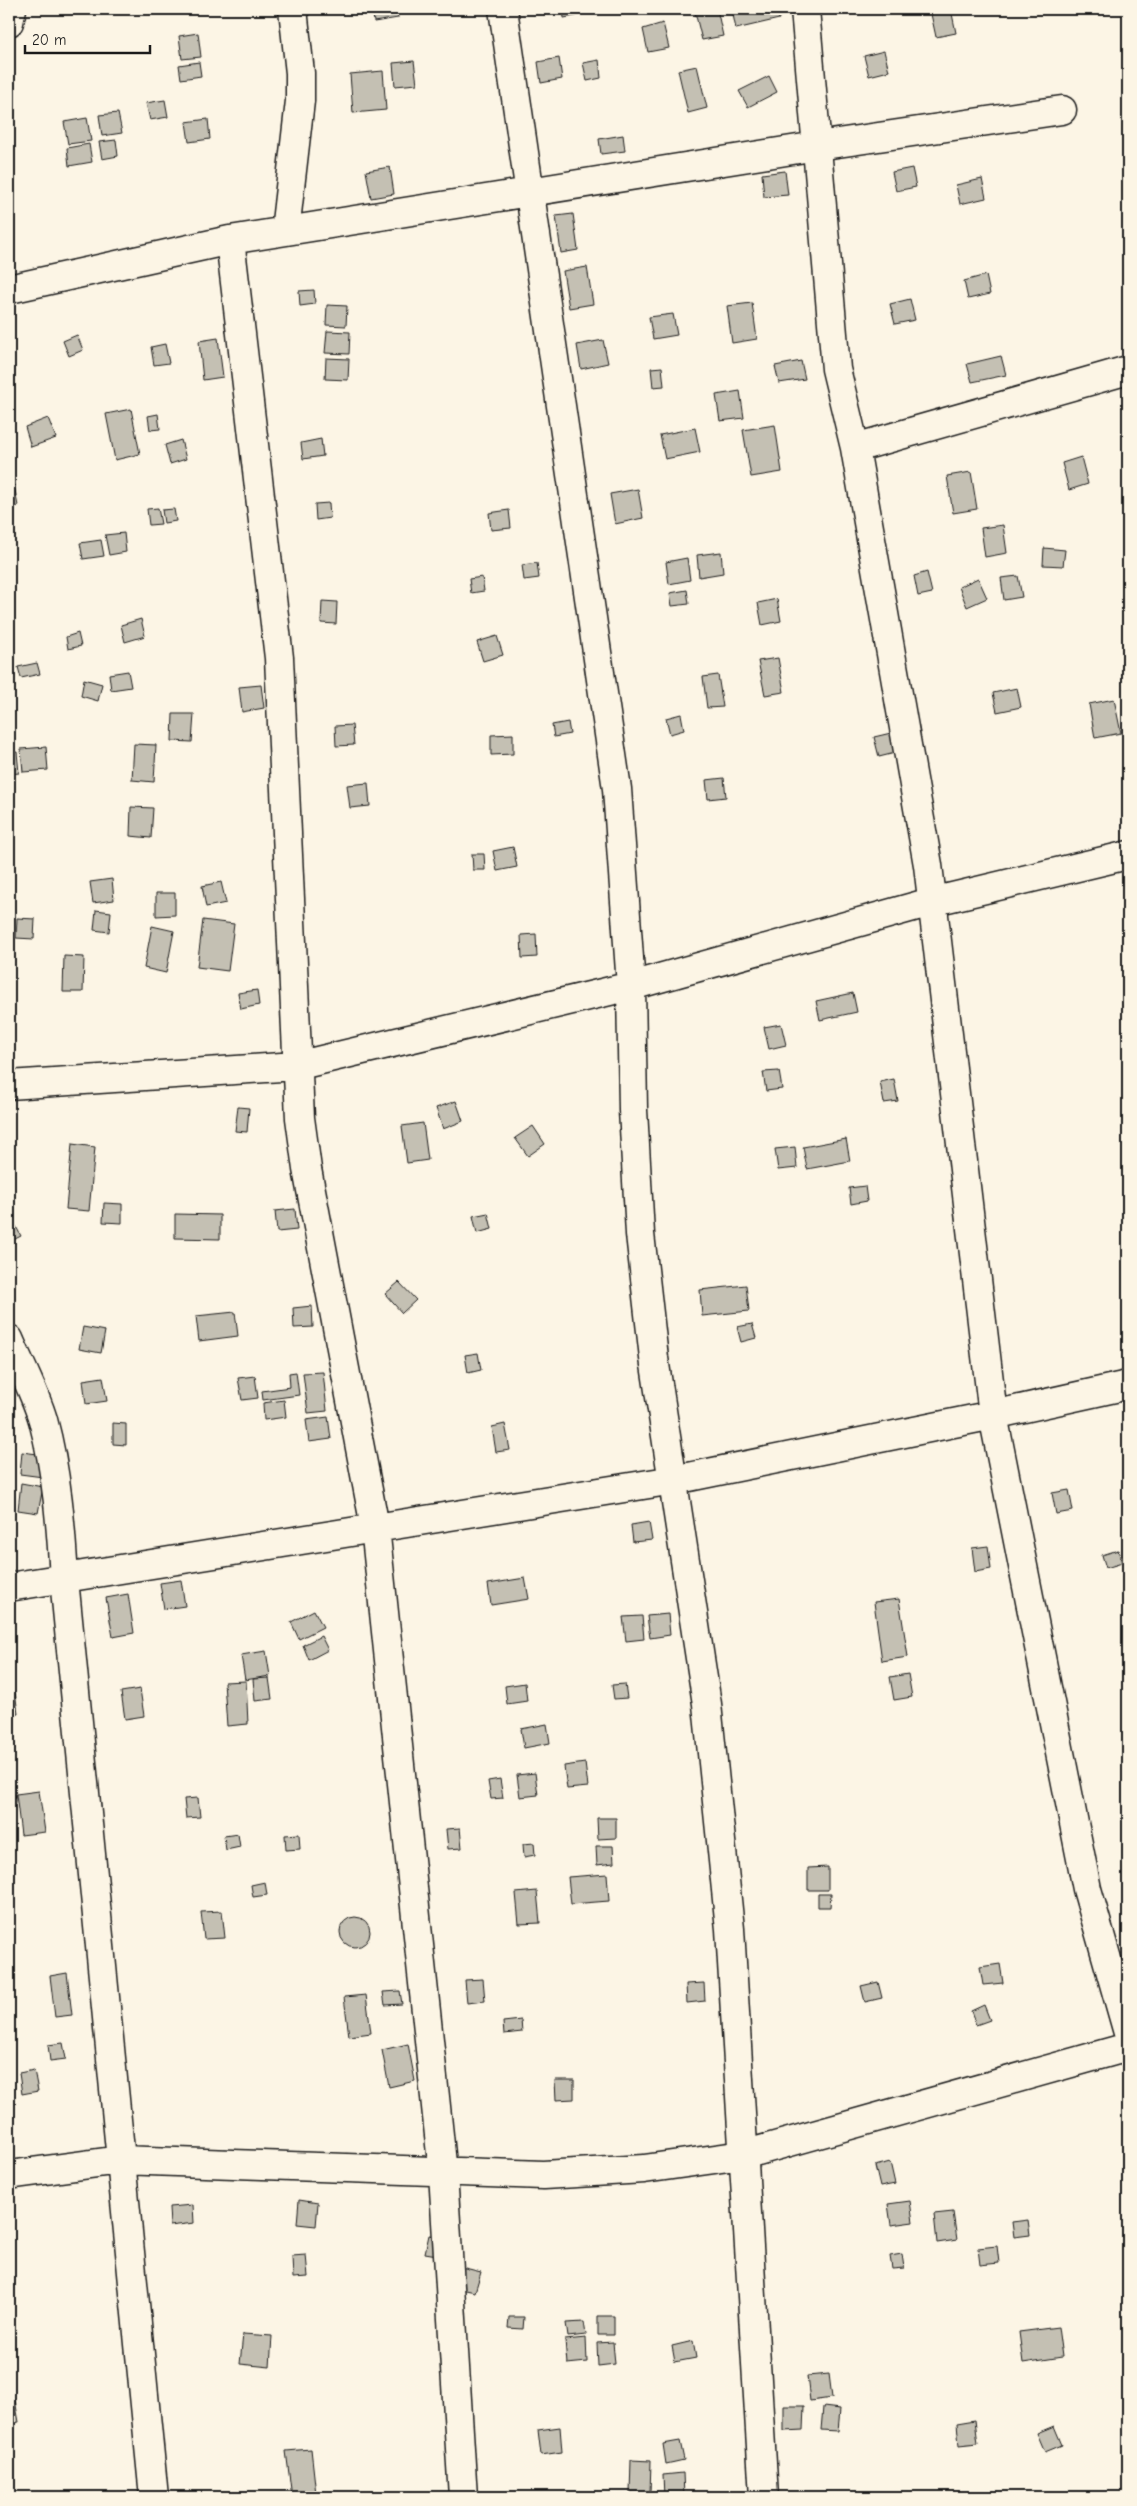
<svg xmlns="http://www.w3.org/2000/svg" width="1137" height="2506" font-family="'Comic Neue',sans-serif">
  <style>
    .building { fill: #c4c0b3; stroke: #1c1c1c }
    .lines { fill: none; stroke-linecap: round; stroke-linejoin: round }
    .street-casing { stroke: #1c1c1c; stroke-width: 31 }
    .street { stroke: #fcf5e5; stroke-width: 28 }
  </style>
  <rect width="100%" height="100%" fill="#fcf5e5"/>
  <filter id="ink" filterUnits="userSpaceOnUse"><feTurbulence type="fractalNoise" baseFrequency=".02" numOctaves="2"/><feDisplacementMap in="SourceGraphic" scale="10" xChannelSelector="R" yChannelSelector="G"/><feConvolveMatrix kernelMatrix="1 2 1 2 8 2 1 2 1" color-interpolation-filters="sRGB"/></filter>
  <g filter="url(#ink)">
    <!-- building -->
    <path class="building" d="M372 9H397L398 18 374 22Z
      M563 9H579L580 15 564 18Z
      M708 9H717L723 36 702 40 695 12Z
      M739 9H777L779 19 736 29 732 10Z
      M951 9 956 33 936 37 931 14Z
      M663 23 669 48 648 52 643 29Z
      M198 33 201 57 182 59 179 36Z
      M884 51 889 71 869 76 864 56Z
      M559 58 562 79 541 83 538 62Z
      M599 60 601 78 587 81 583 63Z
      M414 61 417 84 395 86 393 63Z
      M199 62 201 76 181 79 179 65Z
      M697 66 707 108 688 113 678 70Z
      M383 71 386 110 353 113 350 74Z
      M769 76 777 92 748 107 739 91Z
      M165 100 168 117 150 120 146 103Z
      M118 113 122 133 102 136 99 115Z
      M87 118 91 141 68 144 64 122Z
      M208 119 210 139 189 142 186 122Z
      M623 135 625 151 601 154 599 139Z
      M116 140 118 156 102 159 99 142Z
      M89 144 92 162 69 166 67 148Z
      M390 167 394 194 371 198 366 171Z
      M912 168 916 187 896 191 892 172Z
      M785 171 788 195 764 197 762 174Z
      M982 179 986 198 960 204 956 185Z
      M573 214 578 250 561 253 556 216Z
      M587 267 593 304 569 308 563 271Z
      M986 275 990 294 968 299 964 281Z
      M314 290 315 304 300 306 299 291Z
      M910 299 915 320 895 324 890 304Z
      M752 303 757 339 732 343 727 306Z
      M327 305 347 306 346 326 326 325Z
      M673 314 677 335 653 339 649 317Z
      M327 331 350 332 349 354 325 353Z
      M77 335 83 350 69 356 63 341Z
      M218 338 223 377 203 380 199 341Z
      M603 340 608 363 581 369 577 345Z
      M165 344 169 363 154 365 151 347Z
      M1001 356 1006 375 972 382 967 364Z
      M326 358 349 359 348 380 325 379Z
      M801 361 805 379 779 383 775 366Z
      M662 367 664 386 653 387 651 368Z
      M740 391 744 418 720 421 716 395Z
      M131 409 140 454 115 460 106 414Z
      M158 414 160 429 150 430 148 416Z
      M48 418 56 438 31 447 25 427Z
      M775 425 782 472 751 477 743 430Z
      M695 428 700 452 665 459 660 435Z
      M321 439 323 456 303 459 301 443Z
      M181 440 186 459 170 464 165 445Z
      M1081 457 1088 484 1069 490 1062 463Z
      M971 472 977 509 953 513 947 476Z
      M14 485 18 506 9 508V486Z
      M638 489 643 518 615 524 610 494Z
      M329 503 330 518 316 520 315 504Z
      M158 508 161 524 149 525 147 509Z
      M174 509 176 521 164 523 162 510Z
      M509 510 511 528 491 530 489 513Z
      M1003 525 1007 553 985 557 981 528Z
      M124 533 126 552 109 555 105 535Z
      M101 540 104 556 83 559 80 543Z
      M1044 548 1065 550 1063 566 1043 565Z
      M721 552 723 573 699 577 697 555Z
      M687 558 690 580 669 584 666 562Z
      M537 563 539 578 524 580 522 565Z
      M927 572 932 593 918 596 914 576Z
      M1018 576 1022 597 1004 600 1001 578Z
      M482 577 484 591 471 593 469 579Z
      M978 578 987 598 967 607 959 587Z
      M687 590 689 604 672 606 670 593Z
      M777 599 781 621 762 625 758 603Z
      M322 601 337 602 336 624 321 623Z
      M141 619 145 636 125 642 121 625Z
      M78 633 81 646 68 649 66 637Z
      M497 636 503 655 483 661 477 642Z
      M778 658 784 692 765 695 758 661Z
      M37 663 40 674 21 678 18 667Z
      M128 671 131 687 111 690 109 674Z
      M718 675 723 707 707 708 703 677Z
      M84 679 102 684 98 701 81 696Z
      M261 685 264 708 242 712 239 687Z
      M1017 688 1021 707 997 712 993 693Z
      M1114 699 1121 733 1095 738 1089 704Z
      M173 714H194L192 742 172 741Z
      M681 714 684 730 670 734 666 718Z
      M568 722 570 734 554 737 552 725Z
      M352 725 354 745 336 746 335 726Z
      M891 733 895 753 879 757 874 737Z
      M513 734V754L491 755V735Z
      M134 744 156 745 154 782 132 780Z
      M46 747 48 770 23 772 21 749Z
      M17 752 19 773 9 774V753Z
      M724 778 726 797 708 799 706 780Z
      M368 783 370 806 350 808 347 785Z
      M131 807 153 808 151 838 130 836Z
      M513 847 517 867 497 871 493 851Z
      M472 854H484L485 870H473Z
      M112 879 114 900 93 903 90 882Z
      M221 882 226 903 206 907 202 886Z
      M156 893H175V915L156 916Z
      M96 910 111 912 109 932 94 930Z
      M17 918 35 919 34 939 16 938Z
      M203 920 234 924 228 971 197 967Z
      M152 926 174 931 166 973 144 968Z
      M536 934 537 957 522 958 521 935Z
      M64 956 84 957 83 992H63Z
      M257 990 259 1005 241 1009 238 993Z
      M853 993 857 1012 820 1020 816 1001Z
      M781 1024 786 1045 769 1049 764 1027Z
      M779 1071 782 1089 766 1091 763 1072Z
      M894 1079 898 1101 884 1103 880 1082Z
      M456 1101 463 1121 443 1129 436 1108Z
      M238 1107 249 1108 247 1132 235 1131Z
      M423 1123 428 1160 407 1163 402 1126Z
      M533 1126 545 1144 528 1156 515 1138Z
      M846 1139 850 1161 807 1169 803 1147Z
      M72 1144 95 1147 89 1211 66 1209Z
      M795 1147 797 1168 778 1170 775 1149Z
      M865 1186 867 1201 851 1204 849 1188Z
      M104 1203 122 1204V1223L103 1222Z
      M295 1209 297 1230 277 1232 275 1211Z
      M488 1213 492 1229 477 1233 473 1216Z
      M175 1214 220 1215V1239L175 1238Z
      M11 1217 21 1236 9 1242V1218Z
      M399 1282 416 1300 402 1313 385 1294Z
      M746 1285 749 1311 702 1316 700 1290Z
      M312 1306 313 1327 294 1328 293 1308Z
      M235 1312 238 1336 199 1341 196 1316Z
      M752 1324 756 1338 741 1342 737 1327Z
      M83 1327 105 1331 101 1353 79 1349Z
      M478 1353 481 1370 468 1373 465 1355Z
      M296 1372 299 1395 263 1400 262 1391 290 1387 289 1373Z
      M323 1372 327 1411 308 1413 303 1373Z
      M255 1376 258 1398 242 1400 238 1378Z
      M103 1377 107 1401 86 1404 83 1380Z
      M284 1400 286 1417 264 1420 263 1403Z
      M328 1417 331 1439 309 1442 306 1420Z
      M113 1423 126 1424V1445L113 1444Z
      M505 1424 510 1450 496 1452 492 1427Z
      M22 1452 45 1455 43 1477 20 1474Z
      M21 1483 43 1487 38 1513 18 1510Z
      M1069 1490 1073 1511 1056 1514 1052 1493Z
      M649 1522 652 1540 633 1542 631 1525Z
      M988 1546 991 1569 975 1572 972 1548Z
      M1118 1550 1122 1563 1106 1568 1102 1555Z
      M525 1578 529 1599 491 1605 488 1584Z
      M181 1580 185 1606 164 1609 160 1583Z
      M128 1594 134 1633 113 1637 106 1598Z
      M899 1599 908 1657 882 1661 874 1602Z
      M314 1610 323 1627 299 1639 291 1622Z
      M668 1614 670 1635 650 1638 647 1616Z
      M642 1616 644 1639 626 1641 623 1617Z
      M321 1636 328 1650 309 1660 303 1645Z
      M266 1651 270 1676 245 1680 241 1655Z
      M908 1674 912 1697 894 1700 890 1677Z
      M269 1678 272 1699 255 1701 253 1679Z
      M246 1681 248 1724 227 1726 224 1682Z
      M525 1683 527 1701 507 1704 505 1686Z
      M625 1684 627 1698 614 1699 612 1685Z
      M140 1689 144 1716 125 1719 121 1692Z
      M15 1692 18 1713 9 1714V1693Z
      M547 1724 550 1743 524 1748 521 1729Z
      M585 1763 588 1787 567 1789 564 1766Z
      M535 1773 538 1795 520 1797 517 1775Z
      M500 1779 503 1798 491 1799 488 1781Z
      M39 1791 45 1832 21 1835 16 1794Z
      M198 1798 200 1817 186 1818 184 1799Z
      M597 1818H616V1838L598 1839Z
      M460 1828 462 1848 448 1849 446 1829Z
      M238 1834 240 1847 226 1850 224 1836Z
      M299 1834 300 1849 286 1850 285 1835Z
      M534 1843 535 1855 524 1857 523 1844Z
      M596 1846H613L614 1863 597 1865Z
      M828 1867V1890H808V1868Z
      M607 1874 609 1901 571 1904 568 1877Z
      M265 1882 267 1895 253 1897 251 1885Z
      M537 1891 540 1923 519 1924 516 1893Z
      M818 1894H831L830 1907H818Z
      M222 1911 225 1938 204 1939 201 1912Z
      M340 1932a15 15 0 1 1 30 0a15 15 0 1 1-30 0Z
      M1000 1964 1003 1983 983 1985 980 1967Z
      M67 1973 72 2015 55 2017 50 1976Z
      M483 1979 485 2001 467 2003 465 1980Z
      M878 1982 882 1998 865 2002 861 1986Z
      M704 1983 705 2001 687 2003 686 1984Z
      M400 1991 402 2004 385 2005 383 1992Z
      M366 1995 371 2033 349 2036 344 1997Z
      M984 2005 990 2020 976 2025 971 2011Z
      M521 2020 522 2032 504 2034 503 2022Z
      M63 2043 66 2059 50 2061 48 2045Z
      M408 2044 415 2081 389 2087 382 2050Z
      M34 2070 38 2091 22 2094 19 2073Z
      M555 2080H574V2099L556 2100Z
      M890 2162 895 2184 880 2187 875 2166Z
      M299 2200 318 2203 316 2226 297 2224Z
      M910 2201 913 2222 891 2225 888 2204Z
      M193 2205 194 2223 170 2226 169 2207Z
      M953 2212 957 2240 937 2243 934 2214Z
      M1028 2220 1030 2235 1014 2237 1012 2222Z
      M429 2235 447 2238 443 2256 425 2253Z
      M997 2246 999 2263 980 2265 978 2248Z
      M902 2254 904 2268 892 2269 890 2256Z
      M306 2255 308 2277 293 2278 292 2256Z
      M457 2266 481 2272 475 2292 452 2287Z
      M598 2316H614V2335H598Z
      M509 2317H524L523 2329 508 2328Z
      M584 2322 586 2335 568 2337 566 2323Z
      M1058 2327 1062 2357 1023 2363 1019 2332Z
      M243 2334 272 2336 270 2367 240 2364Z
      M586 2338 587 2362 567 2364 565 2340Z
      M693 2341 696 2358 675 2362 672 2346Z
      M613 2342 615 2364 598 2366 597 2343Z
      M829 2374 832 2398 810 2401 807 2376Z
      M15 2400 19 2422 9 2424V2401Z
      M784 2406H804L803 2430 784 2431Z
      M823 2407 840 2409 838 2431 821 2430Z
      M975 2420 978 2444 959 2446 957 2423Z
      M1054 2426 1062 2445 1045 2452 1037 2433Z
      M560 2427 562 2452 541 2455 538 2430Z
      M680 2441 684 2460 666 2464 663 2444Z
      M311 2449 316 2494 292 2497 286 2451Z
      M631 2460 651 2461 650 2493H630Z
      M683 2473 684 2497H664L663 2475Z"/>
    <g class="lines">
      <defs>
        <path id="street" d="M503 9 617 789 631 986 633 1110 640 1234 654 1358 707 1704 730 1929 764 2497
          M805 9 836 369 855 448 928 865 993 1415 1087 1889 1128 2033
          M9 22 12 9
          M285 231 300 101V73L293 9
          M230 240 279 658 300 1118 307 1169 375 1527 443 2173 463 2497
          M9 289 230 240 817 146 1062 110
          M855 448 1128 370
          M9 1085 296 1066 631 986 931 902 1128 855
          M9 1339C20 1365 35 1393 43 1420 57 1472 61 1526 64 1579L154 2497
          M9 1587 674 1480 993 1415 1128 1385
          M9 2175 120 2160 543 2175 644 2169 743 2155 1128 2047"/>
      </defs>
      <!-- street casing -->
      <use href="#street" class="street-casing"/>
      <!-- street -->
      <use href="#street" class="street"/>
    </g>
  </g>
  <!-- margin -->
  <rect width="1137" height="2506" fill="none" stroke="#fcf5e5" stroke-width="30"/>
  <rect x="15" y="15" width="1107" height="2476" fill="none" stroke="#1c1c1c" stroke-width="2" filter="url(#ink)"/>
  <!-- scale -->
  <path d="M25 45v8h125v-8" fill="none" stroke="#1c1c1c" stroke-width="2.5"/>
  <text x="32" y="45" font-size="15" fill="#1c1c1c" stroke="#fcf5e5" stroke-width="4" paint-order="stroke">20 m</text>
</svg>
